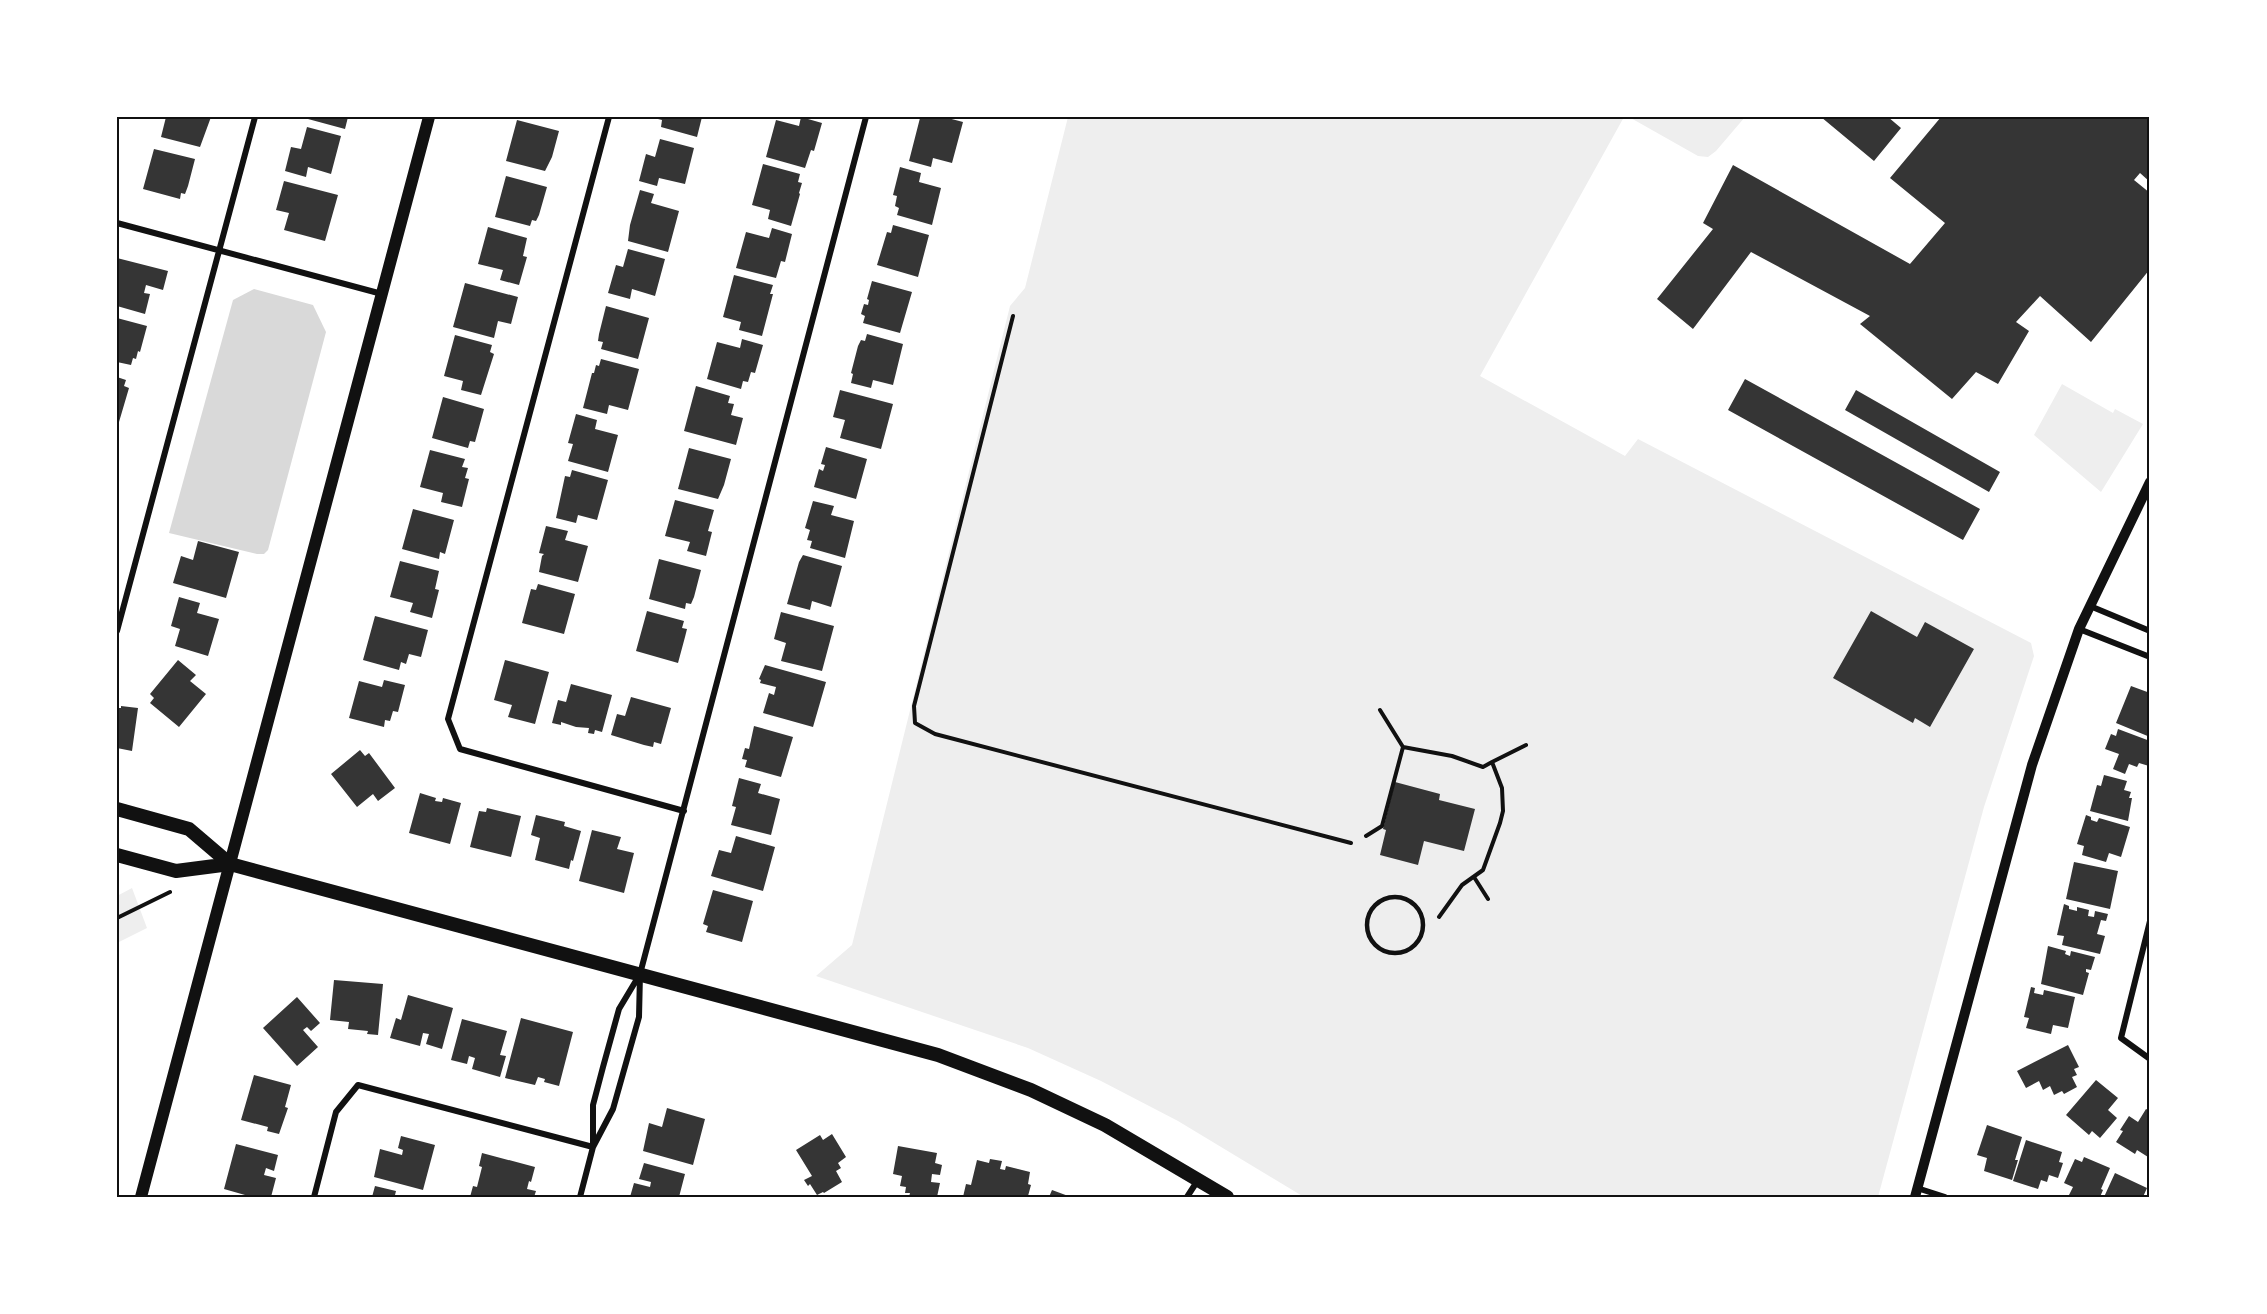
<svg xmlns="http://www.w3.org/2000/svg" width="2267" height="1314" font-family="Signika,sans-serif">
  <style>
    .green { fill: #eee }
    .water { fill: #d9d9d9 }
    .building { fill: #353535 }
    .lines { fill: none; stroke-linecap: round; stroke-linejoin: round }
    .path { stroke: #111; stroke-width: 4 }
    .service { stroke: #111; stroke-width: 4.5 }
    .minor { stroke: #111; stroke-width: 6 }
    .tertiary { stroke: #111; stroke-width: 10 }
    .secondary { stroke: #111; stroke-width: 12 }
    .primary { stroke: #111; stroke-width: 14 }
    .neatline { fill: none; stroke: #111; stroke-width: 2 }
  </style>
  <rect width="100%" height="100%" fill="#fff"/>
  <!-- green -->
  <path class="green" d="M1068 117H1624L1480 376 1625 456 1638 439 2031 643 2034 656 1984 807 1878 1197H1304L1178 1121 1101 1081 1028 1048 816 976 852 945 1010 306 1025 288Z
    M1629 117H1745L1716 151 1708 157 1698 156Z
    M2062 384 2113 413 2115 409 2143 424 2101 492 2034 435Z
    M132 888 147 928 117 943V896Z"/>
  <!-- water -->
  <path class="water" d="M254 289 313 305 326 332 268 550 264 554H257L169 533 233 300Z"/>
  <!-- building -->
  <path class="building" d="M166 117H211L200 147 161 137Z
    M308 117H348L345 129 308 119Z
    M658 117H702L697 137 661 127 662 120 658 119Z
    M801 117 822 123 814 151 811 150 805 168 766 157 776 120 799 126Z
    M925 117H944L963 122 952 163 933 158 931 167 909 161 920 118Z
    M1821 117H1888L1901 128 1874 161Z
    M1941 117H2150V182L2140 173 2134 180 2150 193V269L2091 342 2040 296 2016 322 2029 331 1998 384 1976 372 1952 399 1860 324 1870 316 1751 252 1693 329 1657 299 1713 229 1703 223 1733 165 1910 264 1945 223 1890 178Z
    M517 120 559 131 552 157 545 171 506 161Z
    M307 127 341 136 331 174 308 167 306 177 285 171 291 147 301 149Z
    M660 139 694 148 685 184 659 178 657 186 639 181 646 154 655 157Z
    M154 149 195 159 188 186 185 194 181 193 180 199 143 189Z
    M763 164 800 174 798 182 802 183 799 193 800 194 791 226 768 219 770 210 752 205Z
    M900 167 921 173 919 182 941 188 932 225 897 215 899 208 895 206 897 196 893 195Z
    M506 176 547 187 539 215 536 221 532 220 530 226 495 217Z
    M284 181 338 195 325 241 284 230 289 213 276 210Z
    M640 190 654 194 651 203 679 211 668 252 628 241 630 225Z
    M893 225 929 235 918 277 877 265 887 232 891 233Z
    M488 227 527 238 523 256 527 257 519 285 500 280 503 270 478 264Z
    M772 228 792 234 785 262 781 261 776 278 736 268 746 232 769 238Z
    M628 249 665 259 655 296 632 289 630 299 608 293 616 265 623 267Z
    M117 258 168 271 163 290 146 285 144 293 150 294 145 314 117 306Z
    M734 275 773 285 770 294H773L762 336 739 330 741 322 723 317Z
    M872 281 912 292 900 333 863 323 865 316 861 314 864 304 868 305 869 300 867 299Z
    M465 283 518 297 511 324 498 321 494 338 453 327Z
    M606 306 649 318 638 359 601 349 603 342 598 341 599 334Z
    M117 318 147 326 140 352 138 351 136 359 133 358 131 365 117 362Z
    M867 334 903 344 893 385 873 380 871 388 851 383 853 374 851 373 858 346 861 340 865 341Z
    M455 335 492 345 490 352 494 354 481 395 461 390 463 381 444 376Z
    M742 339 763 345 755 373 751 372 748 382 743 381 741 389 707 379 717 342 740 348Z
    M601 359 639 369 628 410 609 405 607 414 583 408 592 373H594L596 365 599 366Z
    M117 377 126 380 124 386 129 388 119 422H117Z
    M1745 379 1980 509 1963 540 1728 410Z
    M696 386 730 396 728 403 734 404 731 415 743 418 736 445 684 431Z
    M840 390 893 404 881 449 840 438 845 420 833 417Z
    M1856 390 2000 472 1989 492 1845 410Z
    M443 397 484 409 475 442 470 441 468 448 432 438Z
    M576 414 597 420 595 429 618 435 608 472 568 461 573 444 568 443Z
    M826 447 867 459 856 499 814 487 819 469 823 471 825 465 821 464Z
    M689 448 731 459 724 485 718 499 678 489Z
    M430 450 465 459 462 467 468 468 465 478 469 479 462 507 441 502 443 493 420 487Z
    M572 470 608 480 597 520 578 515 576 523 556 518 565 476 570 477Z
    M675 500 714 510 708 531 712 532 706 556 687 551 690 542 665 536Z
    M813 501 834 506 831 515 854 521 845 558 810 548 812 541 807 540 810 530 805 528Z
    M413 509 454 520 445 554 440 552 439 559 402 549Z
    M546 526 568 531 565 540 588 546 578 582 539 572 542 556 544 554 539 553Z
    M198 541 239 552 226 598 173 583 181 556 193 560Z
    M803 555 842 566 831 607 812 601 810 610 787 604 799 562Z
    M659 559 701 570 694 597 691 604 686 603 685 609 649 599Z
    M400 561 439 571 435 589 439 590 432 618 410 612 413 603 390 597Z
    M538 584 575 594 564 634 522 623 531 589 536 590Z
    M179 597 200 603 197 613 219 619 208 656 175 646 180 629 171 626Z
    M647 611 684 621 682 628 687 629 685 637 678 663 636 651Z
    M1871 611 1917 637 1925 622 1974 649 1930 727 1915 718 1913 723 1833 678Z
    M781 612 834 626 822 671 781 661 786 643 774 639Z
    M375 616 428 630 421 657 409 654 406 664 401 662 399 670 363 660Z
    M178 660 196 675 190 681 206 694 179 727 150 703 154 698 150 694Z
    M505 660 549 672 535 724 508 717 512 705 494 700Z
    M765 665 826 682 813 727 763 713 769 693 774 695 776 687 760 683 761 680 759 679Z
    M384 680 405 685 398 712 393 711 390 721 385 720 384 727 349 718 359 681 382 687Z
    M571 684 612 695 602 732 595 730 594 734 588 733 589 728 576 727 561 722V725L552 723 558 700 566 702Z
    M2131 686 2150 693V737L2116 723Z
    M631 697 671 708 661 744 654 742 653 747 644 745 611 735 617 714 625 716Z
    M121 706 138 708 132 751 117 748V708H121Z
    M754 726 793 737 781 777 745 767 747 760 742 759 745 748 749 749Z
    M2118 729 2150 741 2149 766 2139 763 2137 767 2129 764 2125 774 2113 769 2119 754 2105 749 2111 734 2116 736Z
    M360 750 365 756 369 753 395 788 378 801 373 794 357 807 331 774Z
    M2104 775 2127 781 2124 790 2131 792 2129 798H2132L2128 821 2090 811 2097 785 2101 786Z
    M739 778 761 784 758 793 780 799 771 835 731 825 736 807 732 806Z
    M1395 782 1440 794 1439 800 1475 809 1464 851 1424 841 1418 865 1380 855 1386 830 1383 829Z
    M420 793 436 798 435 801 442 802 443 798 461 803 450 844 409 833Z
    M487 808 521 816 511 857 470 847 479 811 486 812Z
    M536 815 565 822 564 826 581 831 573 861 571 860 569 869 535 860 540 838 531 835Z
    M2086 815 2091 817V820L2097 822 2099 818 2130 827 2121 857 2109 853 2106 862 2082 855 2084 846 2077 844Z
    M592 830 621 837 617 849 634 853 624 893 579 881Z
    M736 836 775 847 763 891 711 876 719 850 731 853Z
    M2074 862 2118 871 2110 909 2066 899Z
    M713 890 753 901 742 942 706 932 708 926 703 924Z
    M2064 904 2069 906V909L2077 911V907L2089 910 2088 916 2094 917 2095 911 2108 914 2106 921 2101 920 2097 934 2105 936 2100 954 2062 945 2064 936 2057 935Z
    M2048 946 2066 951 2065 954 2070 956 2071 951 2095 957 2091 970 2086 969V972L2089 973 2083 995 2041 984Z
    M334 980 383 984 378 1035 367 1034 368 1031 348 1029 349 1022 330 1020Z
    M2031 987 2035 988 2034 993 2043 995 2044 990 2075 997 2068 1028 2053 1025 2051 1034 2026 1028 2029 1018 2024 1017Z
    M408 995 453 1008 442 1049 426 1044 429 1034 423 1033 420 1046 390 1038 396 1018 401 1020Z
    M297 997 320 1023 311 1031 307 1027 303 1030 318 1047 297 1066 263 1028Z
    M521 1018 573 1032 559 1086 544 1082 545 1079 538 1077 535 1085 505 1078Z
    M462 1019 507 1031 500 1055 506 1056 500 1077 472 1069 475 1058 469 1056 467 1064 451 1060Z
    M2068 1045 2079 1067 2074 1069 2077 1075 2072 1077 2077 1087 2064 1094 2062 1091 2054 1095 2050 1086 2043 1090 2039 1081 2026 1088 2017 1071Z
    M254 1075 291 1085 285 1107 288 1108 279 1134 267 1131 268 1127 241 1120Z
    M2096 1080 2118 1098 2108 1110 2117 1118 2100 1138 2092 1131 2089 1135 2066 1115Z
    M667 1108 705 1119 693 1165 643 1151 649 1123 662 1127Z
    M2146 1109 2150 1111V1154L2148 1157 2137 1150 2135 1154 2116 1142 2123 1131 2120 1130 2129 1116 2138 1122Z
    M1987 1125 2022 1137 2015 1160H2018L2012 1180 1984 1171 1987 1158 1977 1155Z
    M832 1134 846 1157 838 1163 841 1168 836 1171 842 1182 824 1193 823 1192 817 1195 810 1184 808 1186 804 1180 812 1176 796 1150 820 1135 823 1140Z
    M401 1136 435 1145 423 1190 374 1177 380 1149 402 1155 403 1150 398 1148Z
    M2026 1140 2062 1152 2059 1162 2063 1163 2058 1178 2049 1175 2047 1182 2041 1180 2038 1189 2013 1181Z
    M236 1144 278 1155 274 1171 266 1168 264 1175 276 1178 271 1197H252L224 1189Z
    M898 1146 937 1153 935 1163 942 1165 940 1175 932 1174 931 1182 940 1183 937 1197H909L910 1193H905L906 1187 900 1186 902 1176 893 1174Z
    M482 1153 535 1167 531 1182 529 1181 527 1189 536 1191 534 1197H470L473 1186 477 1187 482 1167 479 1166Z
    M2084 1157 2110 1168 2101 1189 2103 1190 2100 1197H2068L2073 1187 2064 1183 2075 1159 2082 1162Z
    M990 1159 1002 1161 1000 1169 1005 1170 1006 1166 1030 1172 1028 1184 1031 1185 1028 1196 1008 1197 999 1195 998 1197H963L966 1184 971 1185 977 1160 989 1163Z
    M644 1163 685 1174 679 1197H630L634 1183 650 1187 651 1182 639 1179Z
    M2115 1173 2147 1188 2143 1197H2104Z
    M375 1186 396 1191 395 1195 399 1197H372Z
    M1052 1190 1071 1197H1049Z"/>
  <g class="lines">
    <!-- path -->
    <path class="path" d="M1013 316 914 706 915 723 935 734 1351 843
      M1380 710 1403 747 1452 756 1483 767 1492 762
      M1366 836 1382 826 1403 747
      M1474 877 1488 899
      M1439 917 1462 885 1483 870 1500 823 1503 811 1502 788 1492 762 1526 745
      M117 918 170 892"/>
    <!-- service -->
    <path class="service" d="M1367 925a28 28 0 1 1 56 0a28 28 0 1 1-56 0Z"/>
    <!-- minor -->
    <path class="minor" d="M609 117 448 719 460 749 684 811
      M117 223 382 294
      M2090 606 2150 631
      M2079 629 2150 657
      M117 631 255 117
      M2150 921 2121 1038 2150 1059
      M593 1147V1105L603 1067 619 1009 640 974
      M1917 1188 1945 1197
      M314 1197 336 1112 358 1085 593 1147
      M580 1197 593 1147 613 1109 639 1017 640 974 866 117
      M1187 1197 1198 1180"/>
    <!-- tertiary -->
    <path class="tertiary" d="M1915 1197 2032 765 2079 629 2150 482"/>
    <!-- secondary -->
    <path class="secondary" d="M141 1197 429 117"/>
    <!-- primary -->
    <path class="primary" d="M117 809 189 829 230 864
      M117 855 176 871 230 864 938 1055 1031 1090 1105 1125 1227 1197"/>
  </g>
  <!-- border -->
  <rect width="2267" height="1314" fill="none" stroke="#ffffff" stroke-width="237"/>
  <rect x="118" y="118" width="2030" height="1078" class="neatline"/>
</svg>
